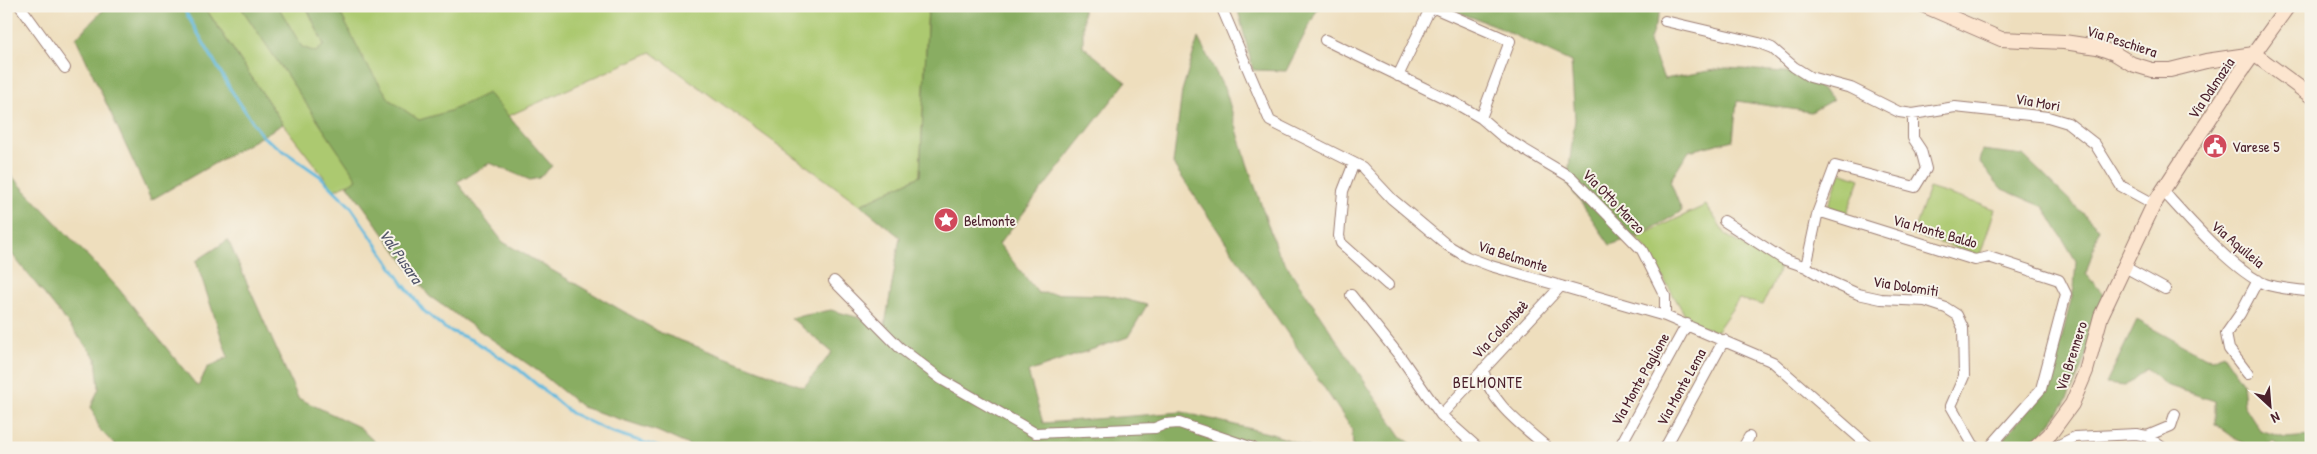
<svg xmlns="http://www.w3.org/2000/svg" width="2317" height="454" font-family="'Patrick Hand',sans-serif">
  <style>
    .green { fill: #acc970; stroke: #7b744e }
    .forest { fill: #89ad62; stroke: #6a6646 }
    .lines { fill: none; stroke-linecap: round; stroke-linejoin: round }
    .stream { stroke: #62badf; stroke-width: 3 }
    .street-casing { stroke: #9c7e74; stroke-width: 12 }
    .secondary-casing { stroke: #9c7e74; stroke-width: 16 }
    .street { stroke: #fff; stroke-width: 10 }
    .secondary { stroke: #fce5cf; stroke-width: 14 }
    .labels { text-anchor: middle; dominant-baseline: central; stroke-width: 4; stroke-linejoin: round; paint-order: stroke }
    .street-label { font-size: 15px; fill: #4a1f2b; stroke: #f7f3e8 }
    .poi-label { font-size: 15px; fill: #4a1f2b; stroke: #f7f3e8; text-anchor: start }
    .water-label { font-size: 16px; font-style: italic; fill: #52556a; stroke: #f7f3e8 }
    .neighbourhood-label { font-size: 16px; letter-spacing: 1px; fill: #4a1f2b; stroke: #f7f3e8 }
  </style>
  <rect width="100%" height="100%" fill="#f7f3e8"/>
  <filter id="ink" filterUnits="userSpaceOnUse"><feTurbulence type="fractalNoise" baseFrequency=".02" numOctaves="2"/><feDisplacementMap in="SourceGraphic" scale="10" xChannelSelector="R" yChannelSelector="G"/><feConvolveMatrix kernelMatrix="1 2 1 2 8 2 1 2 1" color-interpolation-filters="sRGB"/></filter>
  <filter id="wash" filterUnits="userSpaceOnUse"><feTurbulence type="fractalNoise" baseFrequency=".0096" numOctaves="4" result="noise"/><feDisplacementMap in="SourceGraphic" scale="20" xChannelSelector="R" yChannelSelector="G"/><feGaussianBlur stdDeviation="1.12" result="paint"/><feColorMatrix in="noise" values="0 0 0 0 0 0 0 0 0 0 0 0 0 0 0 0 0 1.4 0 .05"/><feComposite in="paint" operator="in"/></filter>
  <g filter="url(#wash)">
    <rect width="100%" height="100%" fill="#eedebd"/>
    <!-- green -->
    <path class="green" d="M204 6H928L920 176 860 205 651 52 486 126 334 190 283 124Z
      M1841 172 1860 179 1847 213 1828 206Z
      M1929 188 1995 209 1980 255 1913 235Z
      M1706 205 1727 236 1781 266 1763 305 1739 299 1716 332 1694 323 1685 315 1645 247 1636 238Z"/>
    <!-- forest -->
    <path class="forest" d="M107 6H204L283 124 151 200 76 38Z
      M240 6H278L302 47 316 52 324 45 306 6H337L365 62 390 100 419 120 450 111 488 93 552 166 539 178 530 180 490 163 457 182 503 242 661 333 804 387 832 352 791 318 831 310 885 325 900 237 860 205 920 176 928 6H1083V46L1126 82 999 244 1038 293 1108 295 1147 305 1128 337 1028 372 1043 423 1182 412 1272 434 1311 448H695L657 431 582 407 538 371 429 296 348 185 357 179Z
      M1237 6H1319L1286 71 1253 70Z
      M1439 6H1662L1649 42 1664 79 1726 68 1800 73 1834 99 1811 112 1737 101 1733 140 1689 151 1670 181 1682 211 1643 234 1610 245 1567 183 1575 119 1571 62 1491 24Z
      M1198 38 1226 92 1247 163 1277 251 1401 436 1417 448H1353L1352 429 1173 164 1182 91Z
      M1982 150 2023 155 2099 229 2086 274 2104 295C2085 357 2077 403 2027 448H1995L2045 391 2061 341 2074 288 2076 261 2044 207 2002 189 1979 162Z
      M6 170 118 288 198 387 207 368 228 357 196 261 228 240 298 398 359 427 381 448H118L100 430 91 407 99 388 96 358 6 247Z
      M2137 320 2206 358 2213 359 2223 354 2242 382 2244 405 2260 430 2285 438 2311 436V448H2281L2274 442C2249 454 2236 438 2215 424V401L2166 385 2146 369 2125 386 2106 384Z"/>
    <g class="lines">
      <!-- stream -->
      <path class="stream" d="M182 6 231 90 262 136 320 176 351 207 404 285 424 311 446 329 474 341 517 368 571 413 609 431 661 448"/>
    </g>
  </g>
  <g filter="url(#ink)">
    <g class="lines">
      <defs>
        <path id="street" d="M20 6 65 68
          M1221 6 1270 121 1362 167 1392 199 1447 245 1467 257 1491 266 1665 316 1773 362 1871 448
          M1665 21 1759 43 1772 48 1794 67 1810 77 1851 88 1899 112 1913 114 1955 107 2048 117 2068 123 2095 144 2121 186 2154 204
          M1325 40 1455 103 1481 118 1503 137 1572 178 1642 250 1665 296V316
          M1398 76 1428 13 1434 8 1510 41 1481 118
          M1354 163 1343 191 1339 236 1341 243 1388 285
          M2162 190C2186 216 2233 271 2265 284 2279 289 2296 289 2311 292
          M1818 211 1975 260 1989 257 2059 280 2066 294 2041 389 1989 448
          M1724 221 1783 259 1806 267 1831 282 1858 294 1881 299 1925 301 1946 308 1957 315 1963 328 1964 376 1951 406 1975 448
          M2123 266 2165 289
          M1806 267 1818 211 1835 166 1915 187 1926 169 1921 150 1913 138V114
          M834 281 899 347 941 379 1035 433 1155 428 1165 424 1179 423 1253 448
          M1351 295 1402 359 1441 415 1478 448
          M1483 369C1490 404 1522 425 1548 448
          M2248 374 2229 349 2226 334 2240 314 2258 280
          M1441 415 1561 286
          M2147 436 2171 426 2175 414
          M1619 448 1687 324
          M1665 448 1724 340
          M1743 448 1749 437
          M2053 448 2075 437 2136 434 2147 436 2163 448"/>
        <path id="secondary" d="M1925 6 2001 39 2064 42 2097 47 2114 53 2132 64 2152 70H2170L2206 61 2254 54
          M2254 54 2311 96
          M2035 448 2050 434 2072 404 2086 371 2101 316 2154 204 2237 77 2288 6"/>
      </defs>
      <!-- street casing -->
      <use href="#street" class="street-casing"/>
      <!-- secondary casing -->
      <use href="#secondary" class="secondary-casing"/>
      <!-- street -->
      <use href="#street" class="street"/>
      <!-- secondary -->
      <use href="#secondary" class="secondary"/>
    </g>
  </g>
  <!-- icons -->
  <defs>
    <symbol id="civic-disc" viewBox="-11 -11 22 22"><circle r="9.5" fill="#d1495b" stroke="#f7f3e8"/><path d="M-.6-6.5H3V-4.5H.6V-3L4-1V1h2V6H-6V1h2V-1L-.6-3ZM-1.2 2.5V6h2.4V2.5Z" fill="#fff"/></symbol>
    <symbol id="sight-disc" viewBox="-11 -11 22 22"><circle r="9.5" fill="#d1495b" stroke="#f7f3e8"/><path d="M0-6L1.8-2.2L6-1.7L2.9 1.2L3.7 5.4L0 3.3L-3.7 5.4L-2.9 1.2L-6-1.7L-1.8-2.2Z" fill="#fff"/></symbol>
  </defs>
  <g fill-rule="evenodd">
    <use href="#civic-disc" x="2201" y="132" width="28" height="28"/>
    <use href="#sight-disc" x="932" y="206" width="28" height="28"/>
  </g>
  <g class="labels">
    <!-- street labels -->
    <g class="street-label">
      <text transform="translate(2122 41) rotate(18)">Via Peschiera</text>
      <text transform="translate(2211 88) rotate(-56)">Via Dalmazia</text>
      <text transform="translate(2038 102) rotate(10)">Via Mori</text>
      <text transform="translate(1614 201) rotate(46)">Via Otto Marzo</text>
      <text transform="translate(1935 231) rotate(16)">Via Monte Baldo</text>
      <text transform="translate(2238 244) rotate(40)">Via Aquileia</text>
      <text transform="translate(1513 256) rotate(18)">Via Belmonte</text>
      <text transform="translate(1906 286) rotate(9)">Via Dolomiti</text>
      <text transform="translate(1500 329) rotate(-47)">Via Colombeè</text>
      <text transform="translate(2071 356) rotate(-72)">Via Brennero</text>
      <text transform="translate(1640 379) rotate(-61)">Via Monte Paglione</text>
      <text transform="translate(1681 387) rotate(-61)">Via Monte Lema</text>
    </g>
    <!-- poi labels -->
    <g class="poi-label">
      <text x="2232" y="146">Varese 5</text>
      <text x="964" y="220">Belmonte</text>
    </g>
    <!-- water labels -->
    <g class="water-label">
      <text transform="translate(401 256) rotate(55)">Val Pusara</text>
    </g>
    <!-- neighbourhood labels -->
    <g class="neighbourhood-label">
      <text x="1488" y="382">BELMONTE</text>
    </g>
  </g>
  <!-- margin -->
  <rect width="2317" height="454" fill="none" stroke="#f7f3e8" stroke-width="25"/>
  <!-- north arrow -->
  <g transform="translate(2270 406) rotate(154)" stroke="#f7f3e8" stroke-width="4" paint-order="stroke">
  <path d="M0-4L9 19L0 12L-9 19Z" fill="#4a1f2b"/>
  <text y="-8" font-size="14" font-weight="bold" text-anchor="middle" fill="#4a1f2b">N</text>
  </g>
</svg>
